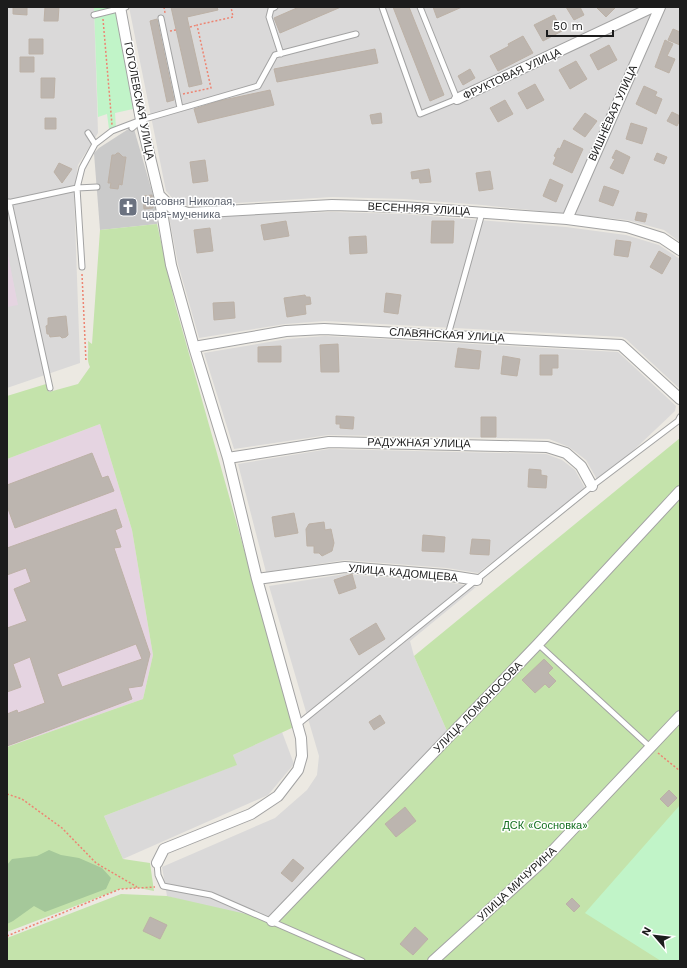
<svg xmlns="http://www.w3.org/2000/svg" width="687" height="968" font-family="'Work Sans',sans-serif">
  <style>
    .residential { fill: #dad9d9 }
    .industrial { fill: #e5d4e1 }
    .religious { fill: #cacaca }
    .grass { fill: #c4e3ab }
    .forest { fill: #a5c89a }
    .park { fill: #c1f4c8 }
    .building { fill: #bcb5af; stroke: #bcb1a6; fill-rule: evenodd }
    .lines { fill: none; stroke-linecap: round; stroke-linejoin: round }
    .lane-casing { stroke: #a3a3a3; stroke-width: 7 }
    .street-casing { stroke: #a3a3a3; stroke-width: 12 }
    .path { stroke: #ed8472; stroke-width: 1.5; stroke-dasharray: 2 2; stroke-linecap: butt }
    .lane { stroke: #fff; stroke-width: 5 }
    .street { stroke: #fff; stroke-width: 10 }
    .labels { text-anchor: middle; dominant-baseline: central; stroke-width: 3; stroke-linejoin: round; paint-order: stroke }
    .street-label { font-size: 11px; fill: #1c1c1c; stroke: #fff }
    .worship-label { font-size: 11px; fill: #5b616d; stroke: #fff; text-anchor: start }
    .park-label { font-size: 11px; fill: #146f20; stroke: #fff }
  </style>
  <rect width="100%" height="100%" fill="#ece9e2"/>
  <!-- residential -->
  <path class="residential" d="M7 7H94L98 133 78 165 74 192 80 363 7 388Z
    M129 7H680V242L664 230 627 220 482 205 404 199 332 197 189 206 176 202 166 191Z
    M332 212 403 214 566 227 626 235 659 245 680 259V389L626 339 622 337 325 321 285 324 199 338 178 264 169 217Z
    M325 336 618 352 676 406 675 411 599 483 586 460 569 447 549 439 328 435 234 449 204 353 287 339Z
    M329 449 546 454 562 460 575 470 586 490 478 573 447 568 345 560 266 572 238 464Z
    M345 574 445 582 476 587 410 641 414 656 447 731 267 924 167 896 162 867 275 818 307 790 317 775 319 756 269 586Z
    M282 732 294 764 268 795 123 859 104 816 236 765 233 755Z"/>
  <!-- industrial -->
  <path class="industrial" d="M7 250 18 305 7 307Z
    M100 424 132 530 153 655 143 699 7 747V459Z"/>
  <!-- religious -->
  <path class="religious" d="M130 128 134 129 155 202 157 224 100 230 94 153 99 148Z"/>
  <!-- grass -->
  <path class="grass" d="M157 224 175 304 294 727 233 755 237 765 104 816 123 859 150 863 154 891 139 888 120 889 7 932V747L143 699 153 655 132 530 100 424 7 459V396L46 384 49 392 78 384 90 367C86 359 89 352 88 341L92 344 100 230Z
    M680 438V961H7V938L121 894 167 896 268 919 447 731 414 656Z"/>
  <!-- forest -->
  <path class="forest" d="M49 850 61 855 79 858 102 868 111 878 106 889 45 912 34 906 13 921 7 924V865L12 859 37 856Z"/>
  <!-- park -->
  <path class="park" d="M94 7H115L133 109 115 113 116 128 109 129 107 114 98 117Z
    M680 805V961H661L585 913Z"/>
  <!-- building -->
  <path class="building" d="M13 7H27V15L13 14Z
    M45 7H59L58 21H44Z
    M171 7H217L218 10 187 17 202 84 189 87Z
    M299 7H341L280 33 274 18Z
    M393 7H409L444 95 430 101Z
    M433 7H462L437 18Z
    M566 7H580L584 15 574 20Z
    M596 7H616L606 17Z
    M554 15 562 31 543 41 534 25Z
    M157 19 174 100 167 102 150 21Z
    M673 29 680 32V45L668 40Z
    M523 36 533 53 498 71 490 56 509 46 508 44Z
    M29 39H43V54H29Z
    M665 40 673 44 667 56 675 59 669 73 655 67Z
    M609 45 617 60 598 70 590 55Z
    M375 49 378 63 277 82 274 69Z
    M20 57H34V72H20Z
    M576 61 587 79 570 89 559 70Z
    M470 69 475 78 463 85 458 76Z
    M41 78H55L54 98H41Z
    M535 84 544 100 527 109 518 93Z
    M644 86 657 92 655 96 662 99 656 114 636 104Z
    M270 90 274 105 198 123 194 109 219 101Z
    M505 100 513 114 498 122 490 108Z
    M672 112 680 116V120L677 126 667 121Z
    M381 113 382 123 372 124 370 115Z
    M585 113 597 121 585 137 573 129Z
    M45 118H56V129H45Z
    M631 123 647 128 642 144 626 139Z
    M564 140 583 149 572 173 553 164 556 157 554 156 558 148 560 149Z
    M616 150 630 157 623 174 610 168 615 159 612 158Z
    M117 153H119L123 157H126L122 185 119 184 118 189 110 188 111 183H108L112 155H115Z
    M657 153 667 157 664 164 654 160Z
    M205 160 208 181 193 183 190 162Z
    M59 163 72 169 62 183 54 172Z
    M429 169 431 182 420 183 419 178 412 179 411 172Z
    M490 171 493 189 479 191 476 173Z
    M550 179 563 185 556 202 543 196Z
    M604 186 619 191 613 206 599 201Z
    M152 195 153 208 144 209 143 196Z
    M637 212 647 214 645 222 635 220Z
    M286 221 289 236 264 240 261 225Z
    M432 221H454L453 243H431Z
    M210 228 213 251 197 253 194 230Z
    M366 236 367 253 350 254 349 237Z
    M616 240 631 242 628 257 614 255Z
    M659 251 671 258 662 274 650 267Z
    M386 293 401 295 398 314 384 312Z
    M305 295 306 297H310L311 304 305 305 306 314 287 317 284 298Z
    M234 302 235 318 214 320 213 303Z
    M66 316 68 335 66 337 62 338 60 336 50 337 49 334H47L46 326 48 325V318Z
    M338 344 339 372H321L320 345Z
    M281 346V362H258V347Z
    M458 348 481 351 479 369 455 367Z
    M540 355H558V368H552V375H540Z
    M503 356 520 359 517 376 501 374Z
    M336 416 354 417 353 429 340 428V424H336Z
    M481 417H496V437H481Z
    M92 453 102 478 108 476 114 491 15 528 7 506V485Z
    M529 469 541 470V475L547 476 546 488 528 487Z
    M116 509 122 527 115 530 121 547 114 548 150 654 142 686 128 688 132 699 7 746V714L17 710 18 713 45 703 30 657 13 664 21 687 7 692V628L27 621 14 589 31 582 26 568 7 575V548ZM136 644 142 659 62 687 57 674Z
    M294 513 298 533 275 537 272 517Z
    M324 522 325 530 331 529 334 543 332 551 322 556 319 553H314V546H307L306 529 309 524Z
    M423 535 445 537 444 552 422 551Z
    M472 539 490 540 489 555 470 554Z
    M352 574 356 588 339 594 334 580Z
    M376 623 385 639 359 655 350 639Z
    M544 659 553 668 548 673 556 681 549 688 545 684 535 693 522 680Z
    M380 715 385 723 374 730 369 722Z
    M669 790 677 798 668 807 660 799Z
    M405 807 416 821 396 837 385 824Z
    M293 859 304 868 292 882 281 873Z
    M572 898 580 906 574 912 566 904Z
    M150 917 167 925 160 939 143 931Z
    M415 927 428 939 413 955 400 944Z"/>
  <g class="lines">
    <defs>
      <path id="lane" d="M275 7 271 9 269 17 281 54
        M382 7 420 114 457 99 420 7
        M94 15 126 7
        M161 18 180 108
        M132 128 139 122
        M88 133 95 144
        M9 202 50 388
        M7 203 77 188 82 168 95 144 112 131 141 120 258 86 275 55 356 34
        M82 267 77 188 97 187
        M448 335 482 213
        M538 644 650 747
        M297 725 592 486 678 421 680 417
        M157 863 158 875 163 886 211 895 362 961"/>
      <path id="street" d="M120 7 141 120 159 195 171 265 194 347 228 458 257 579 301 738 302 756 298 770 278 796 251 814 164 849 157 863
        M457 99 653 7
        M159 195 172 208 188 213 332 205 403 207 567 219 627 227 662 238 680 250
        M567 219 660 7
        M194 347 286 331 324 329 621 345 680 399
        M228 458 329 442 547 447 566 453 581 466 592 486
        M257 579 345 567 445 575 477 580
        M272 921 538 644 680 491
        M433 961 543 861 680 716"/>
    </defs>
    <!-- lane casing -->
    <use href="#lane" class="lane-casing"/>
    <!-- street casing -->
    <use href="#street" class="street-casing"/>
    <!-- path -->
    <path class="path" d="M164 7 165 13
      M103 19 112 125
      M190 27 197 25
      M170 31 176 30
      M183 94 211 88 197 25 233 17 231 7
      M82 274 86 362
      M658 753 680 771
      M7 794 22 799 62 828 96 863 137 887
      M7 936 120 889 155 887"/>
    <!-- lane -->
    <use href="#lane" class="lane"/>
    <!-- street -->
    <use href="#street" class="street"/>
  </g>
  <!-- icons -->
  <defs>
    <symbol id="church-square" viewBox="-11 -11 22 22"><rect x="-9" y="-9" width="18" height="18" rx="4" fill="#6b7280" stroke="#fff"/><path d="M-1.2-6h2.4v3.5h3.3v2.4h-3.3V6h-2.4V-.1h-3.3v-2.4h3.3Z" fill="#fff"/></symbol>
  </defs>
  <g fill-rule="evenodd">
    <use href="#church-square" x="117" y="196" width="22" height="22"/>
  </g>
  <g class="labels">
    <!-- street labels -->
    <g class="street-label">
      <text transform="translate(512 74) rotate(-25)">ФРУКТОВАЯ УЛИЦА</text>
      <text transform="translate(139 101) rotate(79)">ГОГОЛЕВСКАЯ УЛИЦА</text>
      <text transform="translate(613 113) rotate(-66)">ВИШНЁВАЯ УЛИЦА</text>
      <text transform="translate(419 209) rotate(3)">ВЕСЕННЯЯ УЛИЦА</text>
      <text transform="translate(447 335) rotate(3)">СЛАВЯНСКАЯ УЛИЦА</text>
      <text transform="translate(419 443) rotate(1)">РАДУЖНАЯ УЛИЦА</text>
      <text transform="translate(403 573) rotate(5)">УЛИЦА КАДОМЦЕВА</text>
      <text transform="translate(478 707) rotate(-46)">УЛИЦА ЛОМОНОСОВА</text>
      <text transform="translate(517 884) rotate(-43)">УЛИЦА МИЧУРИНА</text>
    </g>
    <!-- worship labels -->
    <g class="worship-label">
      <text x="142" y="201">Часовня Николая,<tspan x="142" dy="13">царя-мученика</tspan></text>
    </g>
    <!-- park labels -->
    <g class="park-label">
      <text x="545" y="825">ДСК «Сосновка»</text>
    </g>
  </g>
  <!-- border -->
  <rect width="687" height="968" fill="none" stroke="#1c1c1c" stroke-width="16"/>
  <!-- north arrow -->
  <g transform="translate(655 936) rotate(298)" stroke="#ffffff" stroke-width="3" paint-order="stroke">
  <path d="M0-3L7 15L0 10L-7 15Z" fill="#1c1c1c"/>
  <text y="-6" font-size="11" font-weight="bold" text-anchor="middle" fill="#1c1c1c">N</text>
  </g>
  <!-- scale -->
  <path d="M547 30v6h66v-6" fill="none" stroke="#1c1c1c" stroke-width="2"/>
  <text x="553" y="30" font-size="12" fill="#1c1c1c" stroke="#ffffff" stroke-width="3" paint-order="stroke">50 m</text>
</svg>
